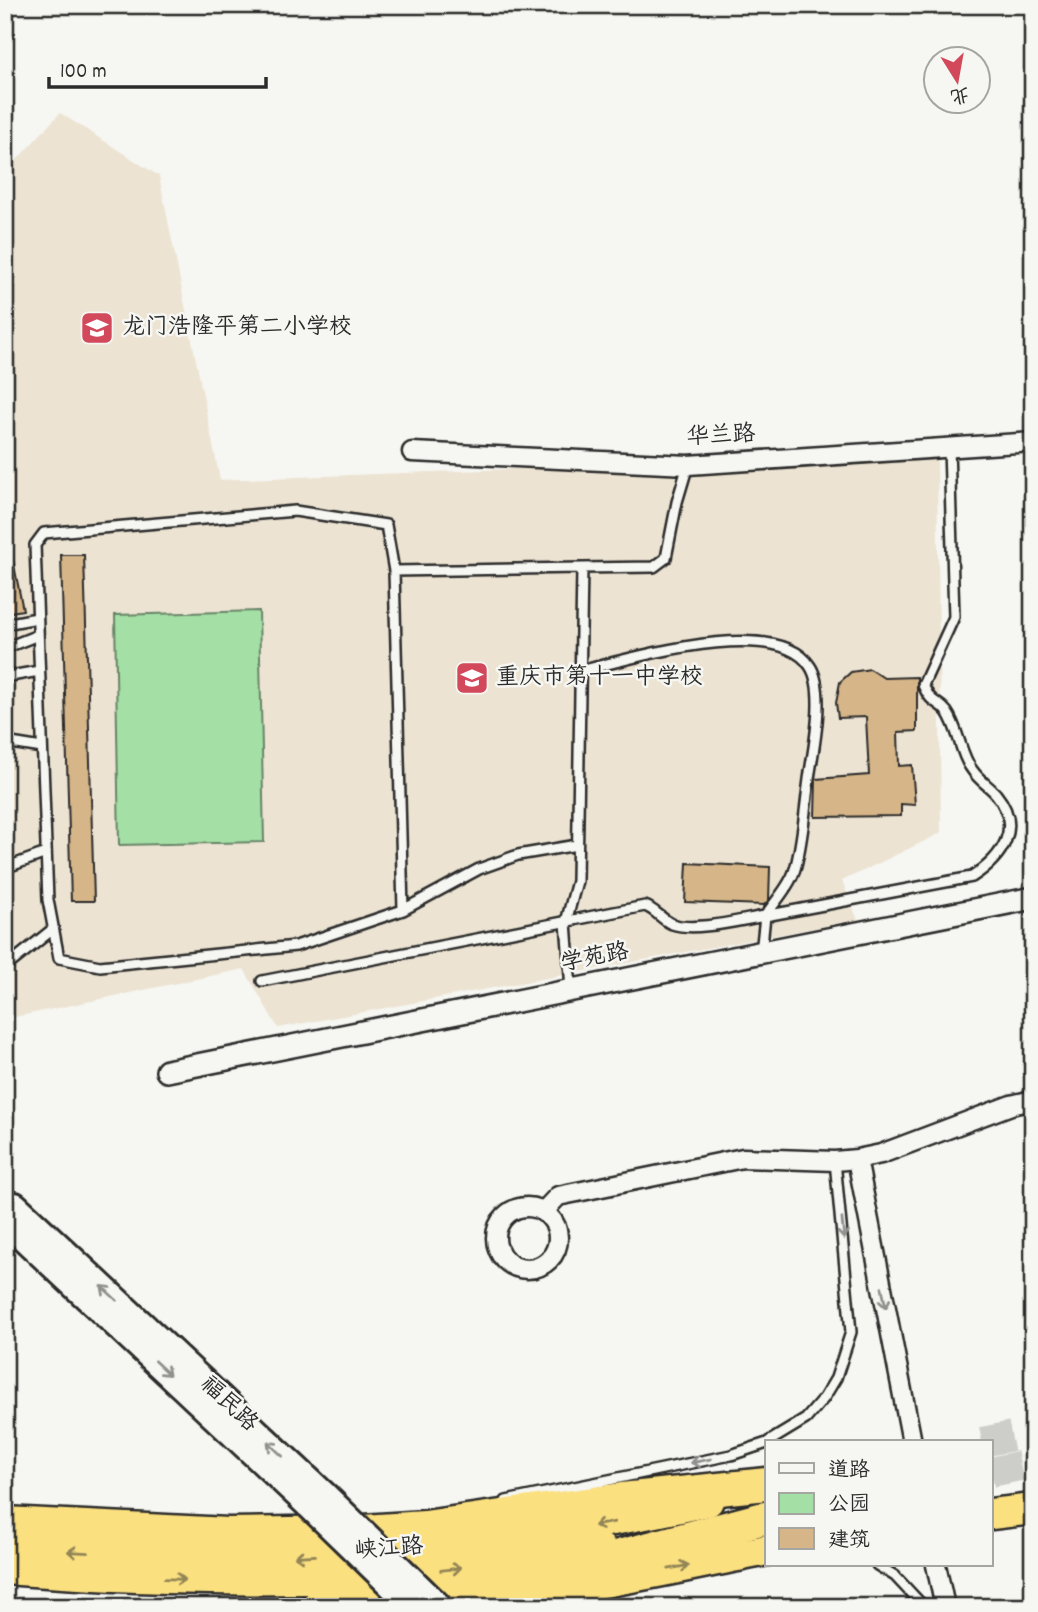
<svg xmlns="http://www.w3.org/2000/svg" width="1038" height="1612" font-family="Dekko,'LXGW WenKai TC',sans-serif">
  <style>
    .built { fill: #ece3d2 }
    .green { fill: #a4dfa5; stroke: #688568; stroke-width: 2 }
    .building { fill: #d6b689; stroke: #2b2b2b; stroke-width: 2 }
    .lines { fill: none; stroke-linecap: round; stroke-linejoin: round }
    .trunk-tunnel { stroke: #cdcdca; stroke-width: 30; stroke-dasharray: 30 15; stroke-linecap: butt }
    .service-casing { stroke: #2b2b2b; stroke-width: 14 }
    .minor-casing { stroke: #2b2b2b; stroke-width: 23 }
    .tertiary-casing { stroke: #2b2b2b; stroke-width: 26 }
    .secondary-casing { stroke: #2b2b2b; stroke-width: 30 }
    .trunk-casing { stroke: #2b2b2b; stroke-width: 35 }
    .motorway-casing { stroke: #2b2b2b; stroke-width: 37 }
    .service { stroke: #f6f6f2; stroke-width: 9 }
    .minor { stroke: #f6f6f2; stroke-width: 18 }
    .tertiary { stroke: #f6f6f2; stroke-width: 21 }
    .secondary { stroke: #f6f6f2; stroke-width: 24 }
    .trunk { stroke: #fbe080; stroke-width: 30 }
    .motorway { stroke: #fbe080; stroke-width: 32 }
    .secondary-bridge-casing { stroke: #2b2b2b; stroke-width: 30; stroke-linecap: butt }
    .secondary-bridge { stroke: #f6f6f2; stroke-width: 24 }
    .oneway { stroke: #90908e }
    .oneway2 { stroke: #938656 }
    .labels { text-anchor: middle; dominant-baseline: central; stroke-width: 5; stroke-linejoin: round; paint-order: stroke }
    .poi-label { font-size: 23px; fill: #2b2b2b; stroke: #f6f6f2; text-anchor: start }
    .street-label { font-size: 23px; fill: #2b2b2b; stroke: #f6f6f2 }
  </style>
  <rect width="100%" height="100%" fill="#f6f6f2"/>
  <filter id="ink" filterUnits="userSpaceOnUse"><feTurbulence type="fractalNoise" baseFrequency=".0143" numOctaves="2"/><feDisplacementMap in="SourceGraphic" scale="14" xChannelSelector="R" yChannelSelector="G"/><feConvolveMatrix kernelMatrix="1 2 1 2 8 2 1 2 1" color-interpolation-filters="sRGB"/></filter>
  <g filter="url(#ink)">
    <!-- built -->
    <path class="built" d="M60 113 159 176 220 480 937 453 941 833 842 881 858 920 278 1028 244 969 5 1019V173Z"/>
    <!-- green -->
    <path class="green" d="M259 611 264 842 119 845 115 615Z"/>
    <!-- building -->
    <path class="building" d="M5 550H11L23 610 5 613Z
      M61 555H84L94 901H71Z
      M870 669 884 678 917 677V731L898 732 899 766 912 765 915 805 901 804V816L815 817 816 779 869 775 866 717 838 718 836 703 840 682 851 672Z
      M687 863 770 867 769 900 764 905 685 902Z"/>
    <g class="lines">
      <!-- trunk-tunnel -->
      <path class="trunk-tunnel" d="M982 1442 1033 1432
        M991 1472 1033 1463"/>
      <defs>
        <path id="service" d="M394 571 386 525 295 511 44 533 35 545 48 900 59 958 100 966 296 946 403 910
          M5 624 37 618
          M5 648 38 635
          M5 677 39 671
          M5 742 42 748
          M577 845 518 855 479 869 403 910 394 571 582 568
          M5 868 46 853
          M761 953 765 916 972 877C1003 857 1023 827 996 794 989 786 979 780 973 771 960 755 959 729 947 712 937 699 933 707 923 685L954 617 949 447
          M12 962 53 929
          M262 981 645 906C656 910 662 920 672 924 695 932 740 920 765 916 774 903 789 887 794 872 803 847 806 794 811 766 815 741 825 688 810 666 776 614 630 659 580 671
          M571 989 566 922 577 881 582 568 654 567 666 558 677 502 688 465
          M768 1442 806 1419 824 1398 836 1378 851 1332 835 1161
          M506 1501 731 1455 767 1443
          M877 1565 895 1576 924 1607"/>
        <path id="minor" d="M412 452 688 465 1033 442
          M857 1159 912 1442
          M496 1238a31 31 0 1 1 62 0a31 31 0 1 1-62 0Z
          M543 1212 558 1196 743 1158 835 1161 857 1159 881 1154 1011 1105 1033 1100
          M936 1565 945 1607"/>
        <path id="tertiary" d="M167 1071 1033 898"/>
        <path id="secondary" d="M5 1217 15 1205 325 1495
          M5 1221 309 1506"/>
        <path id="trunk" d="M991 1514 1033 1509
          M5 1548C242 1567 476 1553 708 1501
          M5 1569C123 1578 240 1583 357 1577 439 1573 521 1562 601 1549
          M463 1598C566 1594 666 1570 767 1550"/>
        <path id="motorway" d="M5 1523 228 1534 348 1532 425 1527 622 1499 767 1484
          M317 1607 368 1602 562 1571 764 1518"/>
      </defs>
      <!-- service casing -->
      <use href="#service" class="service-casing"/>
      <!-- minor casing -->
      <use href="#minor" class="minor-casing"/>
      <!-- tertiary casing -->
      <use href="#tertiary" class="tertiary-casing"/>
      <!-- secondary casing -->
      <use href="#secondary" class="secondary-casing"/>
      <!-- trunk casing -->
      <use href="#trunk" class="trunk-casing"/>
      <!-- motorway casing -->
      <use href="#motorway" class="motorway-casing"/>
      <!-- service -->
      <use href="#service" class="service"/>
      <!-- minor -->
      <use href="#minor" class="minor"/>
      <!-- tertiary -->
      <use href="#tertiary" class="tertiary"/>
      <!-- secondary -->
      <use href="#secondary" class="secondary"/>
      <!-- trunk -->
      <use href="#trunk" class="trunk"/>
      <!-- motorway -->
      <use href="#motorway" class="motorway"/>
      <defs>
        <path id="secondary-bridge" d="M325 1495 440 1607
          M309 1506 413 1607"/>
      </defs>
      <!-- secondary-bridge casing -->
      <use href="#secondary-bridge" class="secondary-bridge-casing"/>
      <!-- secondary-bridge -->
      <use href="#secondary-bridge" class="secondary-bridge"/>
    </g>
    <!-- one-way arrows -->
    <defs><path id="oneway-shaft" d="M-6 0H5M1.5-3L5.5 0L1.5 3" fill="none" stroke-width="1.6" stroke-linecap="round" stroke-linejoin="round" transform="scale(1.75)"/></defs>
    <g class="oneway">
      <use href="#oneway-shaft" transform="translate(843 1229) rotate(84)"/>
      <use href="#oneway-shaft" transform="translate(109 1293) rotate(-137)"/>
      <use href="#oneway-shaft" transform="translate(884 1298) rotate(79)"/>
      <use href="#oneway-shaft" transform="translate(162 1368) rotate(43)"/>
      <use href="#oneway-shaft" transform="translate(275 1449) rotate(-137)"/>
      <use href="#oneway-shaft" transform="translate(701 1461) rotate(169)"/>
    </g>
    <g class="oneway2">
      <use href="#oneway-shaft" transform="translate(604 1524) rotate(170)"/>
      <use href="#oneway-shaft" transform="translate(78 1552) rotate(-177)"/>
      <use href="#oneway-shaft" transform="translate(305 1556) rotate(177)"/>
      <use href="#oneway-shaft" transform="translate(679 1567) rotate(-11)"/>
      <use href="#oneway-shaft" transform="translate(451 1569) rotate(-7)"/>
      <use href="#oneway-shaft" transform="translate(175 1579) rotate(2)"/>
    </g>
  </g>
  <!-- icons -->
  <defs>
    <symbol id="school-square" viewBox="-11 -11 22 22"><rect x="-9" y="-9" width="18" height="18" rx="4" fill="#d1495b" stroke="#f6f6f2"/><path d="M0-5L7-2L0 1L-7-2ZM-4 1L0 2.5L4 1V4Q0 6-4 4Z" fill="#fff"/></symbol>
  </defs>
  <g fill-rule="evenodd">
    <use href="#school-square" x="78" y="309" width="38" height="38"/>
    <use href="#school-square" x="453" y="659" width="38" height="38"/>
  </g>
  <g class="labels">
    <!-- poi labels -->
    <g class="poi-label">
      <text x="122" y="328">龙门浩隆平第二小学校</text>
      <text x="496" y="678">重庆市第十一中学校</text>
    </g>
    <!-- street labels -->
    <g class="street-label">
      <text transform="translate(721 437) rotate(-3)">华兰路</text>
      <text transform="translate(595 959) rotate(-11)">学苑路</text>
      <text transform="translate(228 1405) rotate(43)">福民路</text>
      <text transform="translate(389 1550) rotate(-4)">峡江路</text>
    </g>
  </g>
  <!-- margin -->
  <rect width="1038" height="1612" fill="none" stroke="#f6f6f2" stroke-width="28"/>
  <rect x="14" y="14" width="1010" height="1584" fill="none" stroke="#2b2b2b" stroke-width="2.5" filter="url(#ink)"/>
  <!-- legend -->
  <rect x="765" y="1440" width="228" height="126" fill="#f6f6f2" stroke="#a5a5a2" stroke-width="2"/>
  <rect x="779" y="1463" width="35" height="10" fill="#f6f6f2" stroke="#a5a5a2" stroke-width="2"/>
  <text x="828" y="1476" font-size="21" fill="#2b2b2b">道路</text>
  <rect x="779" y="1493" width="35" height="21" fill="#a4dfa5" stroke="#a5a5a2" stroke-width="2"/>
  <text x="828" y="1510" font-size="21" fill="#2b2b2b">公园</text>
  <rect x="779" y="1528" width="35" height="21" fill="#d6b689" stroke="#a5a5a2" stroke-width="2"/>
  <text x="828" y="1546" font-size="21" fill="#2b2b2b">建筑</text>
  <!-- north arrow -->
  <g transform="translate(957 80) rotate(169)"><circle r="33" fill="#f6f6f2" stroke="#a5a5a2" stroke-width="2"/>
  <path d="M0-5L12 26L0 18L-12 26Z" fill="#d1495b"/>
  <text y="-10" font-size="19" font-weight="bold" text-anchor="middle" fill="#2b2b2b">北</text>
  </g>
  <!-- scale -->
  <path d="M49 77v10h217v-10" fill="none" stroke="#2b2b2b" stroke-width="3.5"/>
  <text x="60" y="77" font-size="21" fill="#2b2b2b" stroke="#f6f6f2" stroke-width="5" paint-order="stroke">100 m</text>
</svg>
